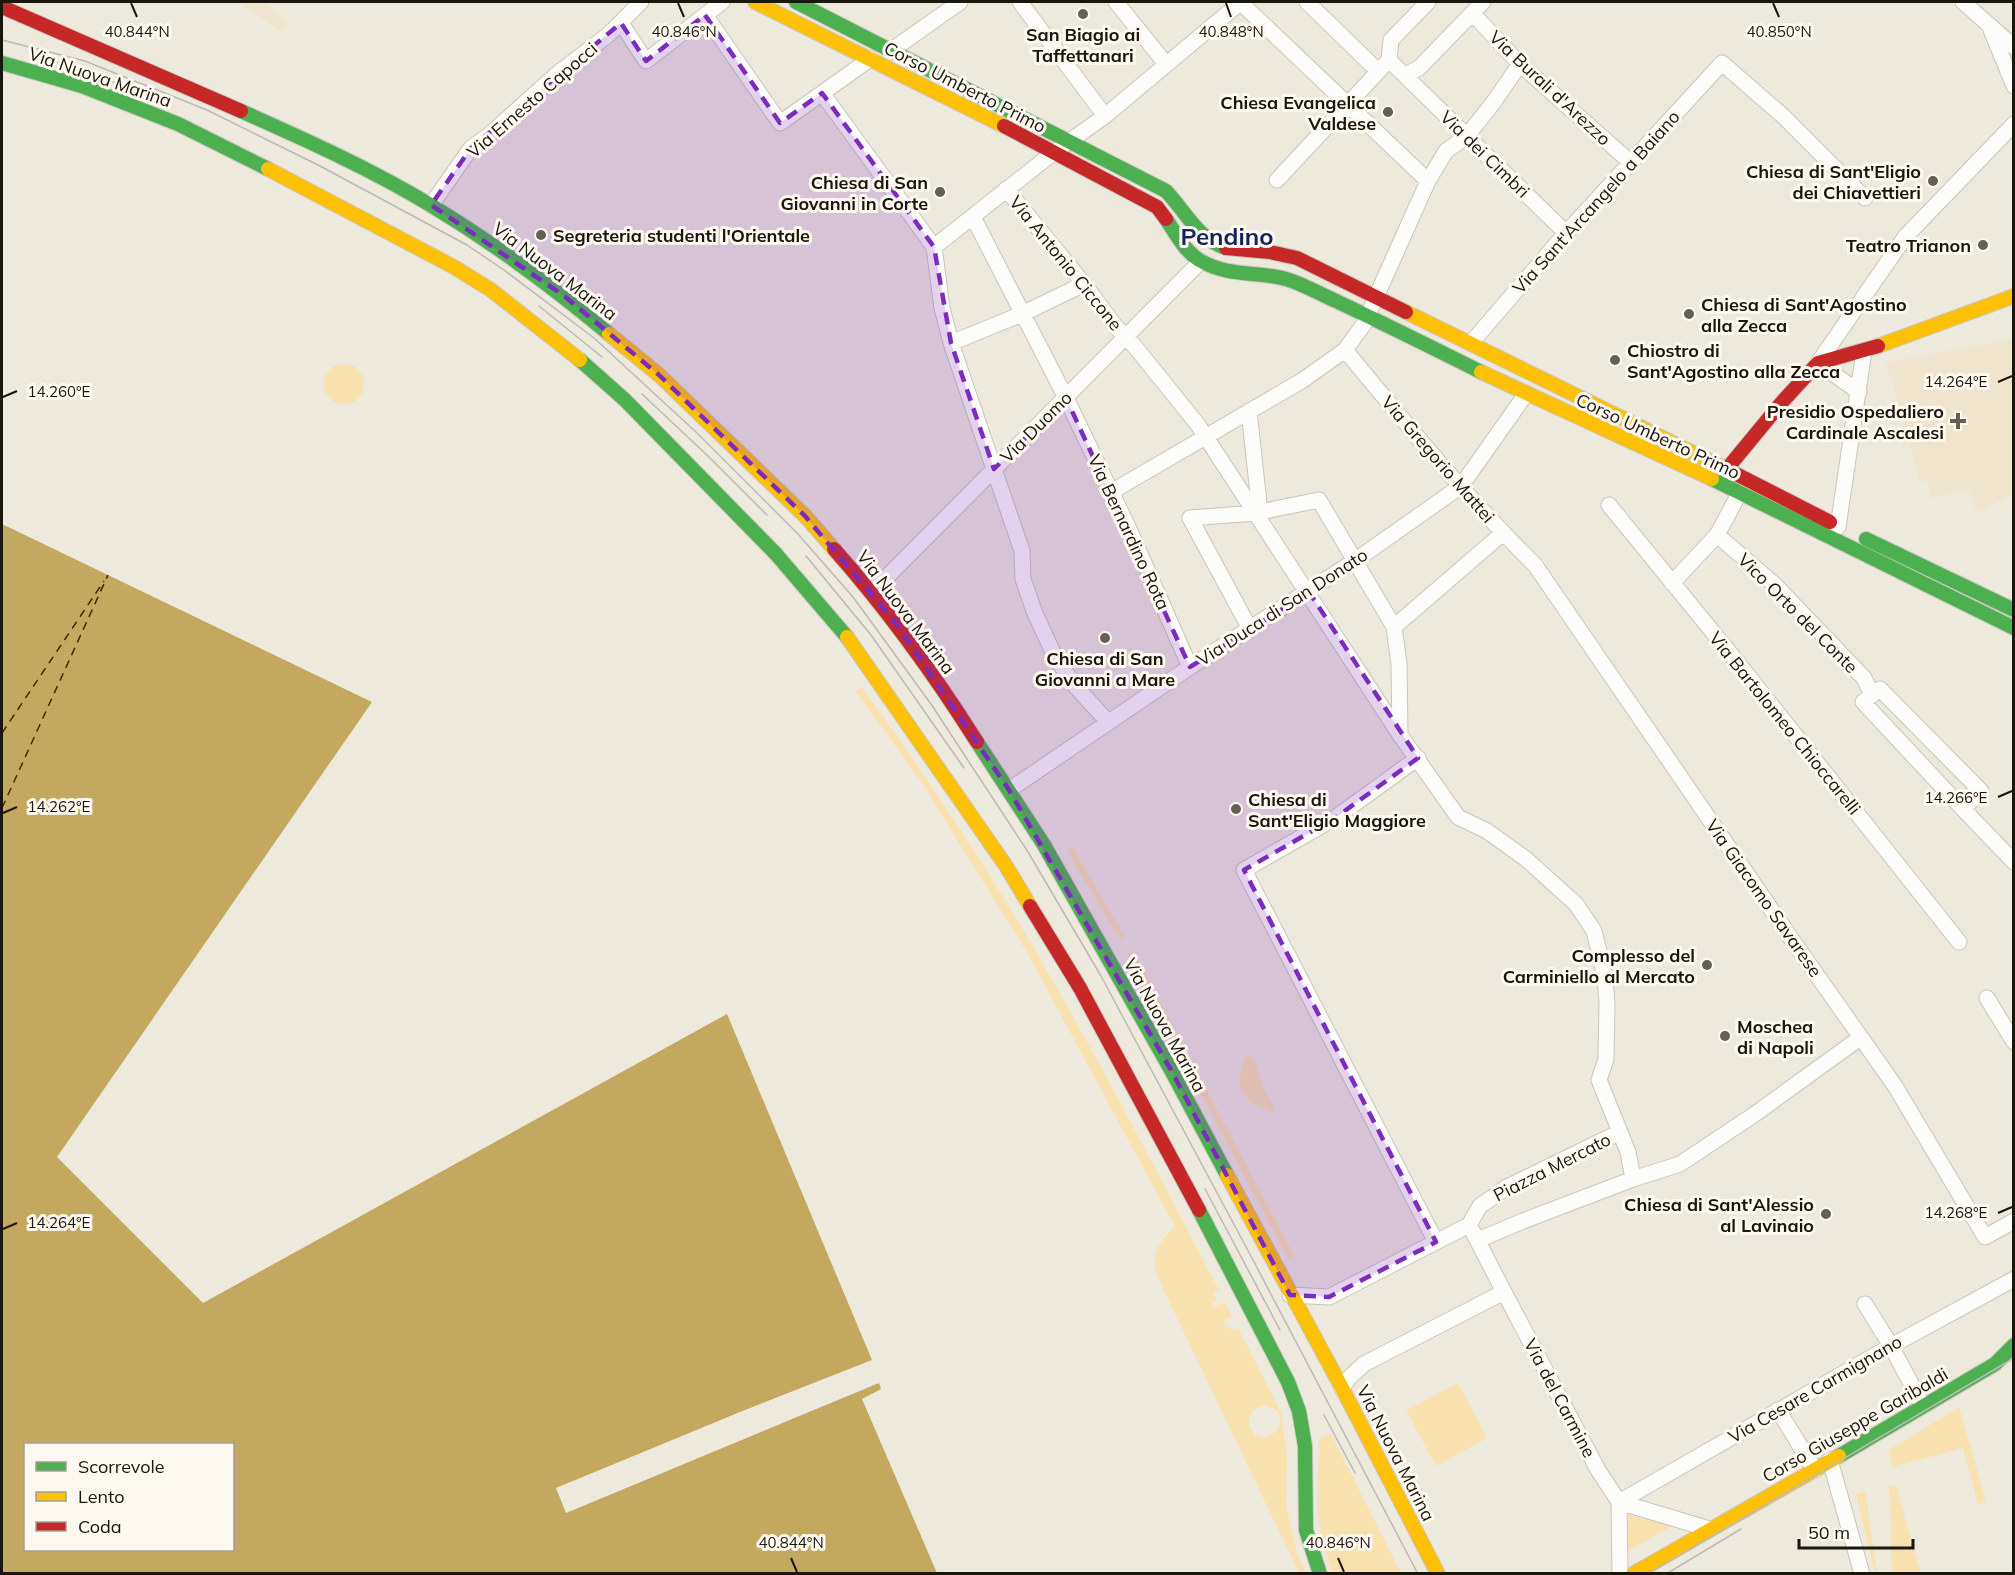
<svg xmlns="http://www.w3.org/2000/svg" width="2015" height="1575" font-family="Mulish,sans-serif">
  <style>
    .built { fill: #efe5cf }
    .green { fill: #f7e1af; fill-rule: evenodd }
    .water { fill: #c4a85f; fill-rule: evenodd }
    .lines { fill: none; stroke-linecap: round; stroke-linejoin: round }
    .ferry { stroke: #3b2b01; stroke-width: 1.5; stroke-dasharray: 8 6; stroke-linecap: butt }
    .street-casing { stroke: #cac6bc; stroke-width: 17 }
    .fast-casing { stroke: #cac6bc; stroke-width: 16 }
    .slow-casing { stroke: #cac6bc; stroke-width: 16 }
    .jam-casing { stroke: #cac6bc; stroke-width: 16 }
    .street { stroke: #fcfcfa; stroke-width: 15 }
    .fast { stroke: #4caf50; stroke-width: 14 }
    .slow { stroke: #ffc107; stroke-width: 14 }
    .jam { stroke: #c62828; stroke-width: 14 }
    .tram { stroke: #bcbab8; stroke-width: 1.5 }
    .marked { fill: #7b2cbf; fill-opacity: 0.2; stroke: #7b2cbf; stroke-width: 4.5; stroke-dasharray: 12 8; stroke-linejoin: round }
    .ticks { fill: none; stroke: #19160e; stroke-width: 2 }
    .poi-dot { fill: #646056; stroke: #fef9f0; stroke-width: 2 }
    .labels { text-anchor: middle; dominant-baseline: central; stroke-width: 6; stroke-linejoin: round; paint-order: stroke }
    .poi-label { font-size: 18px; font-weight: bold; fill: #19160e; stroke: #fef9f0; text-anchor: end }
    .street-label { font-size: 18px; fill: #19160e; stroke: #fef9f0 }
    .district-label { font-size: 24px; font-weight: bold; fill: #12245a; stroke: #fef9f0 }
    .ticks-label { font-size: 15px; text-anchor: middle; fill: #19160e; stroke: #fef9f0; stroke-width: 6; stroke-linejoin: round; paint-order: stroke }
  </style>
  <rect width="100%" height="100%" fill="#eee9dd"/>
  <!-- built -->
  <path class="built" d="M239 2H265L289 24 281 32Z
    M2013 339V494L1977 513 1969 491 1931 498 1927 480 1920 482 1886 362Z"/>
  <!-- green -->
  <path class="green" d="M324 384a20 20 0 1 1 40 0a20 20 0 1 1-40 0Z
    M862 687C923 772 982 859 1035 950 1100 1061 1159 1176 1219 1290L1213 1293 1217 1300 1212 1302 1214 1307 1225 1302 1232 1317 1223 1321 1226 1328 1230 1327 1232 1331 1238 1328 1281 1412 1287 1453 1286 1506 1298 1556 1306 1573H1299L1156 1274C1152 1253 1159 1240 1175 1227L1028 954 920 780 855 691ZM1264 1405C1300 1411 1267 1456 1251 1429 1244 1418 1253 1408 1264 1405Z
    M1073 848 1124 936 1120 939 1067 851Z
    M1133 951 1295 1257 1288 1259 1127 954Z
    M1244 1057H1254L1263 1087 1275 1109 1271 1111 1250 1102 1239 1085Z
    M1458 1383 1487 1438 1436 1466 1406 1410Z
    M1959 1407 1986 1501 1978 1504 1963 1448 1892 1467 1889 1450Z
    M1331 1434 1401 1573H1334L1331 1569 1322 1540 1318 1516 1317 1498 1319 1438Z
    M1896 1485 1921 1573H1892L1890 1497 1888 1487Z
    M1865 1491 1877 1573H1875L1856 1494Z
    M1626 1514 1672 1526 1626 1552Z"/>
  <!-- water -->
  <path class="water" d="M2 524 372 702 57 1157 203 1303 727 1014 872 1360 740 1412 556 1488 566 1513 879 1383 881 1389 862 1399 937 1573H2ZM26 1444H232V1550H26Z"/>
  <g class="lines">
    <!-- ferry -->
    <path class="ferry" d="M2 733 104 581
      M2 808 108 575"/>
    <defs>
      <path id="street" d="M1020 2 1105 116
        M1116 2 1166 64
        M1240 2 1428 181
        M1307 2 1378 71
        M1963 2 2014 47
        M1472 13 1520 64 1630 162
        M705 15 780 123 870 59
        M621 23 646 61 722 2
        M1991 30 2014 86
        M892 50 960 2
        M1389 60 1566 233
        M1405 75 1419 68 1483 2
        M822 93 934 247 942 308 951 343 1022 551 1023 579 1034 611 1055 657 1076 687 1108 722
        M1277 180 1389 60 1391 40 1428 2
        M1006 189 1084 284 1116 327 1136 348 1198 425 1400 735 1458 817 1487 831 1526 859 1576 904 1594 931 1605 977 1607 1004 1606 1059 1599 1080 1628 1152 1633 1179
        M431 205 471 148 488 136 557 74 608 35 641 2
        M973 217 1066 398 1129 529 1190 667
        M934 247 1053 153 1105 116 1241 2
        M951 343 1022 314 1084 284
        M1471 343 1566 233 1722 63 1783 116 1865 198
        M1345 350C1406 424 1467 498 1535 565L1795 944 1895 1086 1985 1237 2014 1221
        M1859 392 1818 363 1905 237 2014 124
        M1249 411 1260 512
        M1111 492 1303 380 1345 350 1364 324 1428 181 1446 151 1466 137 1493 103 1520 64
        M1609 505 1734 658 1959 942
        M1838 527 1864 351
        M1717 535 1775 585 1864 678 1872 695
        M1672 583 1717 535 1739 494
        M872 592 1201 261
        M1394 627 1503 533
        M1250 629 1190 518 1255 513 1319 500 1394 627 1399 664 1400 735
        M1880 689 1981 791 1963 809 1863 702Z
        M1418 758 1335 818 1244 870 1436 1242
        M1009 790 1190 667 1356 560 1461 486 1526 394
        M1963 809 2014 862
        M1987 998 2014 1042
        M1478 1240 1523 1221 1633 1179 1680 1164 1755 1114 1860 1038
        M1504 1292 1598 1470 1619 1502
        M1290 1295 1329 1297 1469 1225 1480 1206 1507 1187 1620 1132
        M1865 1304 1891 1346 1923 1406
        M1342 1388 1349 1378 1364 1364 1504 1292 1473 1232
        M1778 1410 1815 1470
        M1830 1460 1862 1574
        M1619 1502 1891 1346 2014 1279
        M1619 1502 1709 1529
        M1619 1502 1620 1574"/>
      <path id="fast" d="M796 2 1166 191C1185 211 1198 239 1226 248
        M2 63 82 86 178 124 268 169
        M241 111C306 140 371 169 432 206 495 244 553 287 609 334
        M1166 219C1176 234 1185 252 1201 261 1229 277 1257 271 1286 279 1303 284 1320 294 1336 301 1385 324 1433 348 1481 372
        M580 360 625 400 776 554 847 637
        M1712 479 2014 628
        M1866 539 2014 610
        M977 742 1044 845 1171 1070 1227 1175
        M1199 1210 1288 1382 1299 1411 1305 1446 1306 1530 1320 1574
        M1839 1456 1995 1364 2014 1345"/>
      <path id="slow" d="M755 2 1004 126
        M268 169 454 267 491 290 580 360
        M1406 312 1736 474
        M609 334 659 375 805 516 834 549
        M1878 346 2014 296
        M1481 372 1712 479
        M847 637 1006 866 1030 906
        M1227 1175 1342 1388 1438 1574
        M1633 1574 1839 1456"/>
      <path id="jam" d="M2 7 241 111
        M1004 126 1157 207 1166 219
        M1226 248 1270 252 1297 258 1406 312
        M1726 470 1783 401 1818 363 1878 346
        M1736 474 1830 522
        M834 549C887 609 934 674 977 742
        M1030 906 1080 988 1199 1210"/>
    </defs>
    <!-- street casing -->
    <use href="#street" class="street-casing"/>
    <!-- fast casing -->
    <use href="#fast" class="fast-casing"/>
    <!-- slow casing -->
    <use href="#slow" class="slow-casing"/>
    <!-- jam casing -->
    <use href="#jam" class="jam-casing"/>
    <!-- street -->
    <use href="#street" class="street"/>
    <!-- fast -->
    <use href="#fast" class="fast"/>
    <!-- slow -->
    <use href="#slow" class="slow"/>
    <!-- jam -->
    <use href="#jam" class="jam"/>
    <!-- tram -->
    <path class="tram" d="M2 40 85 61 207 110 320 166 467 245 504 270 594 338 696 432 798 534 853 597 931 704 1028 852 1101 976 1253 1260 1418 1574
      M51 60 136 90
      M539 306 602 357
      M642 394 709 457 767 515
      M806 556 871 635 964 768
      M1205 1189 1280 1330
      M1324 1415 1355 1473
      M1648 1574 2014 1358
      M1666 1574 1741 1529"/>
  </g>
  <!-- marked area -->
  <path class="marked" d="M705 15 780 123 822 93 934 247 951 343 994 469 1066 398 1190 667 1309 592 1418 758 1335 818 1244 870 1436 1242 1329 1297 1290 1295 1171 1070 1009 790 896 624 805 516 659 375 563 295 431 205 471 148 621 23 646 61Z"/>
  <!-- ticks -->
  <path class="ticks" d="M131 3 137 17M678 3 684 17M1226 3 1231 17M1773 3 1779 17M1998 382 2012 376M3 397 17 391M1998 797 2012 791M3 813 17 807M1998 1213 2012 1207M3 1229 17 1223M791 1558 797 1572M1338 1558 1344 1572"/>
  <!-- markers -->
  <g class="poi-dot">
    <circle cx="1083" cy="14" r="6"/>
    <circle cx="1388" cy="112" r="6"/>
    <circle cx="1933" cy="181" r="6"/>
    <circle cx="940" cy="192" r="6"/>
    <circle cx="541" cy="235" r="6"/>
    <circle cx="1983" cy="245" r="6"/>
    <circle cx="1689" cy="314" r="6"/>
    <circle cx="1615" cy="360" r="6"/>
    <path d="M1955 412h6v6h6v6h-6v6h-6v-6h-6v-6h6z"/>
    <circle cx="1105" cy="638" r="6"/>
    <circle cx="1236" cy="809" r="6"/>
    <circle cx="1707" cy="965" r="6"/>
    <circle cx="1725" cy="1036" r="6"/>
    <circle cx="1826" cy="1214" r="6"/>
  </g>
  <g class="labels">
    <!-- poi labels -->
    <g class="poi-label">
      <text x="1083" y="34" text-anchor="middle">San Biagio ai<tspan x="1083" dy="21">Taffettanari</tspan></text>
      <text x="1376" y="102">Chiesa Evangelica<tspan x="1376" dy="21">Valdese</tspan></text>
      <text x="1921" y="171">Chiesa di Sant'Eligio<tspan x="1921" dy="21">dei Chiavettieri</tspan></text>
      <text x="928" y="182">Chiesa di San<tspan x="928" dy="21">Giovanni in Corte</tspan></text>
      <text x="553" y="235" text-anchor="start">Segreteria studenti l'Orientale</text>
      <text x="1971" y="245">Teatro Trianon</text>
      <text x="1701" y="304" text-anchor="start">Chiesa di Sant'Agostino<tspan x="1701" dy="21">alla Zecca</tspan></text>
      <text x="1627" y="350" text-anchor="start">Chiostro di<tspan x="1627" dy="21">Sant'Agostino alla Zecca</tspan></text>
      <text x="1944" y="411">Presidio Ospedaliero<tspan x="1944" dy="21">Cardinale Ascalesi</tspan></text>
      <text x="1105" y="658" text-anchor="middle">Chiesa di San<tspan x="1105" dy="21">Giovanni a Mare</tspan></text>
      <text x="1248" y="799" text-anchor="start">Chiesa di<tspan x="1248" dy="21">Sant'Eligio Maggiore</tspan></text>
      <text x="1695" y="955">Complesso del<tspan x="1695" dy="21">Carminiello al Mercato</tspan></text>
      <text x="1737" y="1026" text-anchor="start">Moschea<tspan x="1737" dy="21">di Napoli</tspan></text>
      <text x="1814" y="1204">Chiesa di Sant'Alessio<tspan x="1814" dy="21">al Lavinaio</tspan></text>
    </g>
    <!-- street labels -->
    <g class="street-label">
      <text transform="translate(100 77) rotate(19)">Via Nuova Marina</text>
      <text transform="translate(965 87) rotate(27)">Corso Umberto Primo</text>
      <text transform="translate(1550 88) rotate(43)">Via Burali d'Arezzo</text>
      <text transform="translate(532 100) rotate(-41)">Via Ernesto Capocci</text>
      <text transform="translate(1485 154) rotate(44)">Via dei Cimbri</text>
      <text transform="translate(1596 202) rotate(-48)">Via Sant'Arcangelo a Baiano</text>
      <text transform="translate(1066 263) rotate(51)">Via Antonio Ciccone</text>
      <text transform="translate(555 271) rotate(37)">Via Nuova Marina</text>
      <text transform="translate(1036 427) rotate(-45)">Via Duomo</text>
      <text transform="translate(1658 436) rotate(25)">Corso Umberto Primo</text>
      <text transform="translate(1438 459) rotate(49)">Via Gregorio Mattei</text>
      <text transform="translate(1129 532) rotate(65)">Via Bernardino Rota</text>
      <text transform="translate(1282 607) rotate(-33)">Via Duca di San Donato</text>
      <text transform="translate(906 612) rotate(53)">Via Nuova Marina</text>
      <text transform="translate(1798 613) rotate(45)">Vico Orto del Conte</text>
      <text transform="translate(1785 723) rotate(51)">Via Bartolomeo Chioccarelli</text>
      <text transform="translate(1764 898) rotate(55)">Via Giacomo Savarese</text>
      <text transform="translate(1165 1025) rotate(61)">Via Nuova Marina</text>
      <text transform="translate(1552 1167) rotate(-27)">Piazza Mercato</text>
      <text transform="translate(1815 1389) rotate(-30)">Via Cesare Carmignano</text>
      <text transform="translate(1560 1398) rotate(62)">Via del Carmine</text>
      <text transform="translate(1855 1425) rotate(-30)">Corso Giuseppe Garibaldi</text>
      <text transform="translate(1396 1453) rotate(63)">Via Nuova Marina</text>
    </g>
    <!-- district labels -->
    <g class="district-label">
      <text x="1227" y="236">Pendino</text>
    </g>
  </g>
  <g class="ticks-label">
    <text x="137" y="37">40.844°N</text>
    <text x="684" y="37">40.846°N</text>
    <text x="1231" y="37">40.848°N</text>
    <text x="1779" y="37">40.850°N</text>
    <text x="1956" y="387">14.264°E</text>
    <text x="59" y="397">14.260°E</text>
    <text x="1956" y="803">14.266°E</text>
    <text x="59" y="812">14.262°E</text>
    <text x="1956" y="1218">14.268°E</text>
    <text x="59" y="1228">14.264°E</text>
    <text x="791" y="1548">40.844°N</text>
    <text x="1338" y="1548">40.846°N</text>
  </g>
  <!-- border -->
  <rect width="2015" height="1575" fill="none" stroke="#19160e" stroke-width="6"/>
  <!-- legend -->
  <rect x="24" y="1443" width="210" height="108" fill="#fef9f0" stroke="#a29e96" stroke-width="1.5"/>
  <rect x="36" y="1462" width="30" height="9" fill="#4caf50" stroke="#a29e96" stroke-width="1.5"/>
  <text x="78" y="1473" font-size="18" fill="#19160e">Scorrevole</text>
  <rect x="36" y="1492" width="30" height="9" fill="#ffc107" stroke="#a29e96" stroke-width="1.5"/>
  <text x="78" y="1503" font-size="18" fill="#19160e">Lento</text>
  <rect x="36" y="1522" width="30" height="9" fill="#c62828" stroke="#a29e96" stroke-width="1.5"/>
  <text x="78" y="1533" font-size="18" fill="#19160e">Coda</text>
  <!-- scale -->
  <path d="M1799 1539v9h114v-9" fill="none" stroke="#19160e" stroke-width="3"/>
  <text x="1808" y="1539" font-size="18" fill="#19160e" stroke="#fef9f0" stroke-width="4.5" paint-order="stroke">50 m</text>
</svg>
